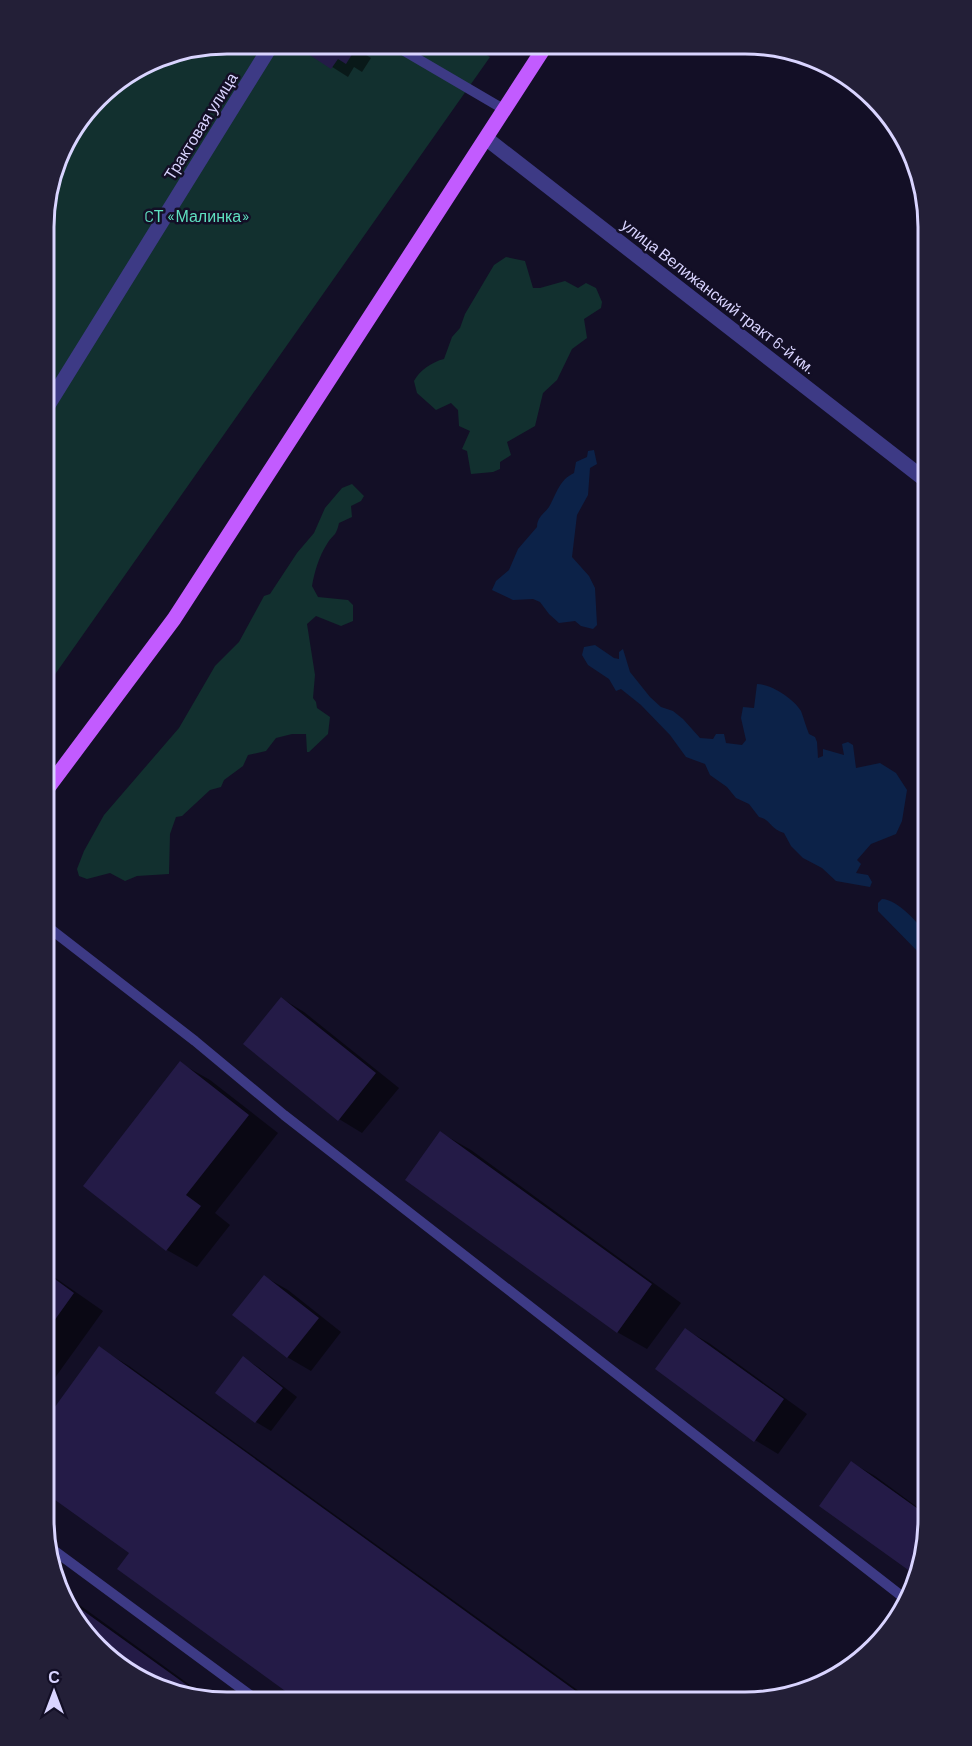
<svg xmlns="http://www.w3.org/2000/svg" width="972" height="1746" font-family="Barlow,sans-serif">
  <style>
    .green { fill: #12302f }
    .water { fill: #0c2248 }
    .shadow { fill: #0007 }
    .building { fill: #241b47 }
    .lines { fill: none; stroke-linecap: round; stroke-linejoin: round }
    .lane { stroke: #3d3a85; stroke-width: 10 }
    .street { stroke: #3d3a85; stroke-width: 15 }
    .primary { stroke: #c25bff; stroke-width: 15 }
    .labels { text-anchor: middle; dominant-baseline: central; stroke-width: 5; stroke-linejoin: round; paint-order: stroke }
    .street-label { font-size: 16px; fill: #d9d4ff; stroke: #130f26 }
    .park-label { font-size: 16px; fill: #5fe0c0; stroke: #130f26 }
    .rim { fill: none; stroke: #d9d4ff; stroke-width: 3 }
  </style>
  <rect width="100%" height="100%" fill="#130f26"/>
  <!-- green -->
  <path class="green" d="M227 44 469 45 490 57 44 690 45 203 63 145 106 89 157 57Z
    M506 257 525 261 533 288H540L565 281 578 288 586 283 596 288 602 302 601 308 584 319 587 338 572 349 557 380 543 393 535 426 507 442 511 455 500 462V469L493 472 471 474 467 451 462 449 470 431 459 426 458 410 451 403 436 410 417 393 414 381C420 370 432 362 444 359L452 337 460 328 465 314 494 265Z
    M352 484 364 496 361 501 351 506 352 517 339 523C336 537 333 534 327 544 319 556 314 573 312 586L318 597 348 600 353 605V621L341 626 316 616 307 624 315 675 313 698 316 702 317 708 330 717 328 734 309 752H307L306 734H292L276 738 266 751 248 755 243 766 224 780 221 787 210 790 182 816 176 817 170 834 169 874 137 876 125 881 110 873 87 879 79 876 77 869 84 851 104 815 179 728 215 666 239 642 264 596 270 594 297 553 314 533 325 508 342 488Z"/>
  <!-- water -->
  <path class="water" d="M594 450 597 464 590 468 588 495 577 515 572 557 589 576 595 588 597 625 593 629 581 626 575 621 559 623 549 614 540 602 533 599 513 600 492 590 496 581 509 570 518 549 537 527C537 517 544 514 549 507 557 493 559 480 574 473L576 462 587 457 588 451Z
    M595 645 614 658 619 659V652L623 649 630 672 650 697 661 707 673 711 683 719 700 738 713 739 716 734H724L726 743 742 745 746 740 741 718 743 707 754 708 757 684C771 684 794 699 801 711 804 719 806 727 809 734L815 737 817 742 818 758 823 756V749L844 755 842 744 848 742 853 745 856 768 880 763 896 773 907 790 902 821 896 834 871 844 857 860 861 864 856 873 868 875 872 882 870 887 836 881 822 868 803 858 791 846 784 833C771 830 770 819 759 817L749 804 736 798 727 787 710 775 705 764 686 757 670 735 641 705 621 689 616 691 609 679 588 665 582 655 584 647Z
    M882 899C897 899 922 925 927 938 930 945 928 954 928 962L878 911V903Z"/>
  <!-- shadow -->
  <path class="shadow" d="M296 44H349L371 58 362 72 354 67 348 77Z
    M281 998 304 1012 399 1088 362 1133 339 1119Z
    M180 1063 210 1080 278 1133 215 1213 230 1225 197 1267 167 1250 85 1186Z
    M441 1133 471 1150 681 1303 647 1349 617 1332Z
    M44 1270 103 1311 44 1393Z
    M265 1277 288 1290 341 1332 311 1371 287 1357Z
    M686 1330 709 1343 807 1414 778 1454 755 1440Z
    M99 1348 129 1366 594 1702 302 1701 119 1569 131 1553 44 1490V1425Z
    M243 1358 258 1367 297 1397 271 1431 256 1422 217 1392Z
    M852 1463 875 1476 928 1515V1532L918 1575Z
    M63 1593 212 1701H203L156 1688 106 1657Z"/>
  <!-- building -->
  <path class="building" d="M293 44H350L356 48 346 64 338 59 331 69Z
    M281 997 376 1073 338 1121 243 1044Z
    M180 1061 249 1115 186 1195 201 1206 166 1251 83 1186Z
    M440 1131 652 1284 617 1333 405 1180Z
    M44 1271 74 1293 44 1335Z
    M264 1275 319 1318 287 1358 232 1315Z
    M685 1328 784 1399 754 1442 655 1369Z
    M99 1346 591 1702 299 1701 117 1569 129 1553 44 1492V1422Z
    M243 1356 283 1388 255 1423 215 1393Z
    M851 1461 928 1516V1532L918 1577 819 1506Z
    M67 1599 209 1701H203L156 1688 106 1657Z"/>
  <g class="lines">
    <!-- lane -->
    <path class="lane" d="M394 45 505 110
      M44 924 195 1041 284 1115 908 1601
      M48 1546 258 1701"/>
    <!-- street -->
    <path class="street" d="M487 139 928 482
      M45 410 272 44"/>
    <!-- primary -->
    <path class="primary" d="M44 793 174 619 546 45"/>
  </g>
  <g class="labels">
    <!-- street labels -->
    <g class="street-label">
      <text transform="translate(200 126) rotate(-58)">Трактовая улица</text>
      <text transform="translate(719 296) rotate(38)">улица Велижанский тракт 6-й км.</text>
    </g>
    <!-- park labels -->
    <g class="park-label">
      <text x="197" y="215">CТ «Малинка»</text>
    </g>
  </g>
  <!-- crop -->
  <path d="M0 0H972V1746H0ZM227 54H745A173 173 0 0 1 918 227V1519A173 173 0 0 1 745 1692H227A173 173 0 0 1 54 1519V227A173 173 0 0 1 227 54Z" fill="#231f37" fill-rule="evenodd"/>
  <path class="rim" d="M227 54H745A173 173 0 0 1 918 227V1519A173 173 0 0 1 745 1692H227A173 173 0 0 1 54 1519V227A173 173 0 0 1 227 54Z"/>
  <!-- north arrow -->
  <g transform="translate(54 1692)" stroke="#130f26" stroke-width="4.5" paint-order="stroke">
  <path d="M0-4.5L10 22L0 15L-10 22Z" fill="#d9d4ff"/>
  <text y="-9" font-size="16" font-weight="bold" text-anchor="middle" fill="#d9d4ff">С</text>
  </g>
</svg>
